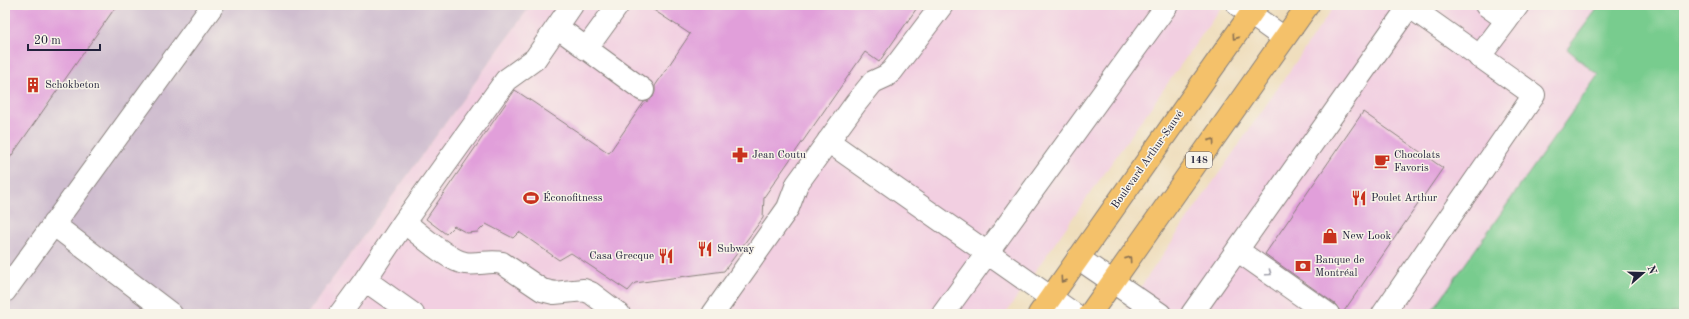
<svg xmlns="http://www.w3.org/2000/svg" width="1689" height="319" font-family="'Old Standard TT',serif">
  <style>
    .built { fill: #f2cfe1 }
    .industrial { fill: #cfbdcf }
    .green { fill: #78cc8e; stroke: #4d7764 }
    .building { fill: #e19fda }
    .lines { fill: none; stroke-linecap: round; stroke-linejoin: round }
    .minor-casing { stroke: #88807c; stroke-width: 24 }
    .major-casing { stroke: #88807c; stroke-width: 24 }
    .minor { stroke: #fff; stroke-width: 22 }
    .major { stroke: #f4c16a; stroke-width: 22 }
    .oneway { stroke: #8b7252 }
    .oneway2 { stroke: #9c9ca7 }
    .labels { text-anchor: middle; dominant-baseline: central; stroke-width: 3; stroke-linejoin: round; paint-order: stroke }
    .shield { fill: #f7f3e8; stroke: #62616f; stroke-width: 1 }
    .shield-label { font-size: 10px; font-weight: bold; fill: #22223b }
    .poi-label { font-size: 11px; fill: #22223b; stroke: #f7f3e8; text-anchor: start }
    .street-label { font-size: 11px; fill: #22223b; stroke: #f7f3e8 }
  </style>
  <rect width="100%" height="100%" fill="#f7f3e8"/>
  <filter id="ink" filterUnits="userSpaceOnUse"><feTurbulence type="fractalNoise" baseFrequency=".025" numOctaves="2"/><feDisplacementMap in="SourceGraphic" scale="8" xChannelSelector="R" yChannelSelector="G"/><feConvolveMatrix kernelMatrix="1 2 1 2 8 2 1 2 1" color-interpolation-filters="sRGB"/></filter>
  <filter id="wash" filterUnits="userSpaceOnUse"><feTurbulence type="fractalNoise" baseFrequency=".012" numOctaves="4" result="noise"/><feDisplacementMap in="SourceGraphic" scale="16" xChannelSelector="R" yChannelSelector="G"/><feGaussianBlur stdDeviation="0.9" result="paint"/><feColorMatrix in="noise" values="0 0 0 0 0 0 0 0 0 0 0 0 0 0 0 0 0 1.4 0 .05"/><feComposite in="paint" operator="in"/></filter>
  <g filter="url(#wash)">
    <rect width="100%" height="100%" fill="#efdebd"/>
    <!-- built -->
    <path class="built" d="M531 5H1223L1005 314H307Z
      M1335 5H1600L1568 49 1598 75 1430 314H1122Z"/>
    <!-- industrial -->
    <path class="industrial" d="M5 5H531L307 314H5Z"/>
    <!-- green -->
    <path class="green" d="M1600 5H1684V314H1430L1598 75 1567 49Z"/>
    <g id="blocks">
      <!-- building -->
      <path class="building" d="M5 5H117L5 165Z
        M646 5H919L879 62 865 52 764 197 763 218 724 271 635 283 628 291 571 253 559 260 519 232 513 238 486 224 478 232 467 233 454 226 446 234 426 219 515 90 609 153 644 102 648 101 653 97 655 92V86L690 34Z
        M1363 112 1443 168 1342 314 1335 304 1265 254Z"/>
    </g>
  </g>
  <g filter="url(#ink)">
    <use href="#blocks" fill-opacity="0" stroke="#88807c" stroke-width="1"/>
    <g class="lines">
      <defs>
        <path id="minor" d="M1238 5 1284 38
          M1486 5 1507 20 1518 5
          M557 27 643 90
          M586 49 618 5
          M1479 57 1507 20
          M828 141 1074 314
          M404 222C418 233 449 261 465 263 478 265 490 260 502 263L542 290 554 293 584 290 591 293 619 314
          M53 224 171 314
          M1237 250 1328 314
          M1078 258 1160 314
          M365 280 413 314
          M5 291 213 5
          M340 314 365 280 404 222 506 80 535 59 572 5
          M713 314 788 208 797 184 856 103 873 82 886 76 892 71 942 5
          M943 314 1167 5
          M1192 314 1410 5
          M1383 314 1534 95 1409 6"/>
        <path id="major" d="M1039 314 1257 5
          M1090 314 1308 5"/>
      </defs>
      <!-- minor casing -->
      <use href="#minor" class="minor-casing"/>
      <!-- major casing -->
      <use href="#major" class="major-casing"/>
      <!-- minor -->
      <use href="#minor" class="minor"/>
      <!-- major -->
      <use href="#major" class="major"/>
    </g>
    <!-- one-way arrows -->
    <defs><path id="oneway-chevron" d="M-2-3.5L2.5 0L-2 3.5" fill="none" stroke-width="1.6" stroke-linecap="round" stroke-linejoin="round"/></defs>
    <g class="oneway">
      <use href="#oneway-chevron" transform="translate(1235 37) rotate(125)"/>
      <use href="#oneway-chevron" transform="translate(1212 141) rotate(-55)"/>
      <use href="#oneway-chevron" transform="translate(1129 259) rotate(-55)"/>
      <use href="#oneway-chevron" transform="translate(1063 280) rotate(125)"/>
    </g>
    <use class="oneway2" href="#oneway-chevron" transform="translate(1269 273) rotate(35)"/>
  </g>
  <!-- icons -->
  <defs>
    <symbol id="building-bare" viewBox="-9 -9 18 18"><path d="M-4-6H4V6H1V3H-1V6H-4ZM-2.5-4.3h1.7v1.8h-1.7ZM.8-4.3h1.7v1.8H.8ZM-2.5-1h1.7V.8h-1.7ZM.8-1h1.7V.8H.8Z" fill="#c8321e" stroke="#f7f3e8" stroke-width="2.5" paint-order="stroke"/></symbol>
    <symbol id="pharmacy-bare" viewBox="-9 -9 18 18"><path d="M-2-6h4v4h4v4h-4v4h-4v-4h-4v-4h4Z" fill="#c8321e" stroke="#f7f3e8" stroke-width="2.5" paint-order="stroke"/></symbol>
    <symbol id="cafe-bare" viewBox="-9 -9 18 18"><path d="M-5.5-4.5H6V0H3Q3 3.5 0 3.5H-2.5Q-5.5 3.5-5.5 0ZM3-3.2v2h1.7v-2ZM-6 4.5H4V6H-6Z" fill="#c8321e" stroke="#f7f3e8" stroke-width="2.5" paint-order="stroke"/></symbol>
    <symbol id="stadium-bare" viewBox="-9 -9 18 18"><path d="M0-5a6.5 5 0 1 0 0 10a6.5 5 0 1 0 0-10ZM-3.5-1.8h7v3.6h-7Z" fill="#c8321e" stroke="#f7f3e8" stroke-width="2.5" paint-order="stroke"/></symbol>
    <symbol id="restaurant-bare" viewBox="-9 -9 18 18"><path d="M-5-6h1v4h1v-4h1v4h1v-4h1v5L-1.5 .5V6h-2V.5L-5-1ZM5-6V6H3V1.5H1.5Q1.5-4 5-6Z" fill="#c8321e" stroke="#f7f3e8" stroke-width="2.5" paint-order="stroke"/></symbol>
    <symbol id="shop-bare" viewBox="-9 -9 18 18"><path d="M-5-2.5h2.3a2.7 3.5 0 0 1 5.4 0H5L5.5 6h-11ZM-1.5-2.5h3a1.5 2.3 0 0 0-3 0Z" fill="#c8321e" stroke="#f7f3e8" stroke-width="2.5" paint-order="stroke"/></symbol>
    <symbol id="bank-bare" viewBox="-9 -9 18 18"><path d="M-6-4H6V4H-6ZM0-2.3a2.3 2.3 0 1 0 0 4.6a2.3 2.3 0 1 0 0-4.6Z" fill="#c8321e" stroke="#f7f3e8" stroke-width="2.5" paint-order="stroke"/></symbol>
  </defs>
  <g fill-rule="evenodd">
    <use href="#building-bare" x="22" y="74" width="22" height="22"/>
    <use href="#pharmacy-bare" x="729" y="144" width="22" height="22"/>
    <use href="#cafe-bare" x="1371" y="150" width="22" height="22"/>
    <use href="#stadium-bare" x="520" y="187" width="22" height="22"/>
    <use href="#restaurant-bare" x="1348" y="187" width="22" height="22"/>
    <use href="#shop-bare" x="1319" y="225" width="22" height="22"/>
    <use href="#restaurant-bare" x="694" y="238" width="22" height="22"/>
    <use href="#restaurant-bare" x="655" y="245" width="22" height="22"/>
    <use href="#bank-bare" x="1292" y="255" width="22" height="22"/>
  </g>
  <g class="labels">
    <!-- shield labels -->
    <rect class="shield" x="1186" y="152" width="26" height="16" rx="3"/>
    <g class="shield-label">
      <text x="1199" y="160">148</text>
    </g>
    <!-- poi labels -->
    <g class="poi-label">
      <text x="45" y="85">Schokbeton</text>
      <text x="752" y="155">Jean Coutu</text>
      <text x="1394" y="155">Chocolats<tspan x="1394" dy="13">Favoris</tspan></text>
      <text x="543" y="198">Éconofitness</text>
      <text x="1371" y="198">Poulet Arthur</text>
      <text x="1342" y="236">New Look</text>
      <text x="717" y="249">Subway</text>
      <text x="654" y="256" text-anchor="end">Casa Grecque</text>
      <text x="1315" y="260">Banque de<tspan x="1315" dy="13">Montréal</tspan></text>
    </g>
    <!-- street labels -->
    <g class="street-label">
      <text transform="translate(1148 160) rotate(-55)">Boulevard Arthur-Sauvé</text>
    </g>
  </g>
  <!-- margin -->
  <rect width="1689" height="319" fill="none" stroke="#f7f3e8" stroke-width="20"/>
  <!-- north arrow -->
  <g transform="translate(1643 273) rotate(70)" stroke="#f7f3e8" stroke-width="3" paint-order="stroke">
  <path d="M0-3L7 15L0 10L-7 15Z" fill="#22223b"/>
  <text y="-6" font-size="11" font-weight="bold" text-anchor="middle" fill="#22223b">N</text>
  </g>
  <!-- scale -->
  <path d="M28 44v6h72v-6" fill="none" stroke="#22223b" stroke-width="2"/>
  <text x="34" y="44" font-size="12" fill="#22223b" stroke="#f7f3e8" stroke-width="3" paint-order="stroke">20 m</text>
</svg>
